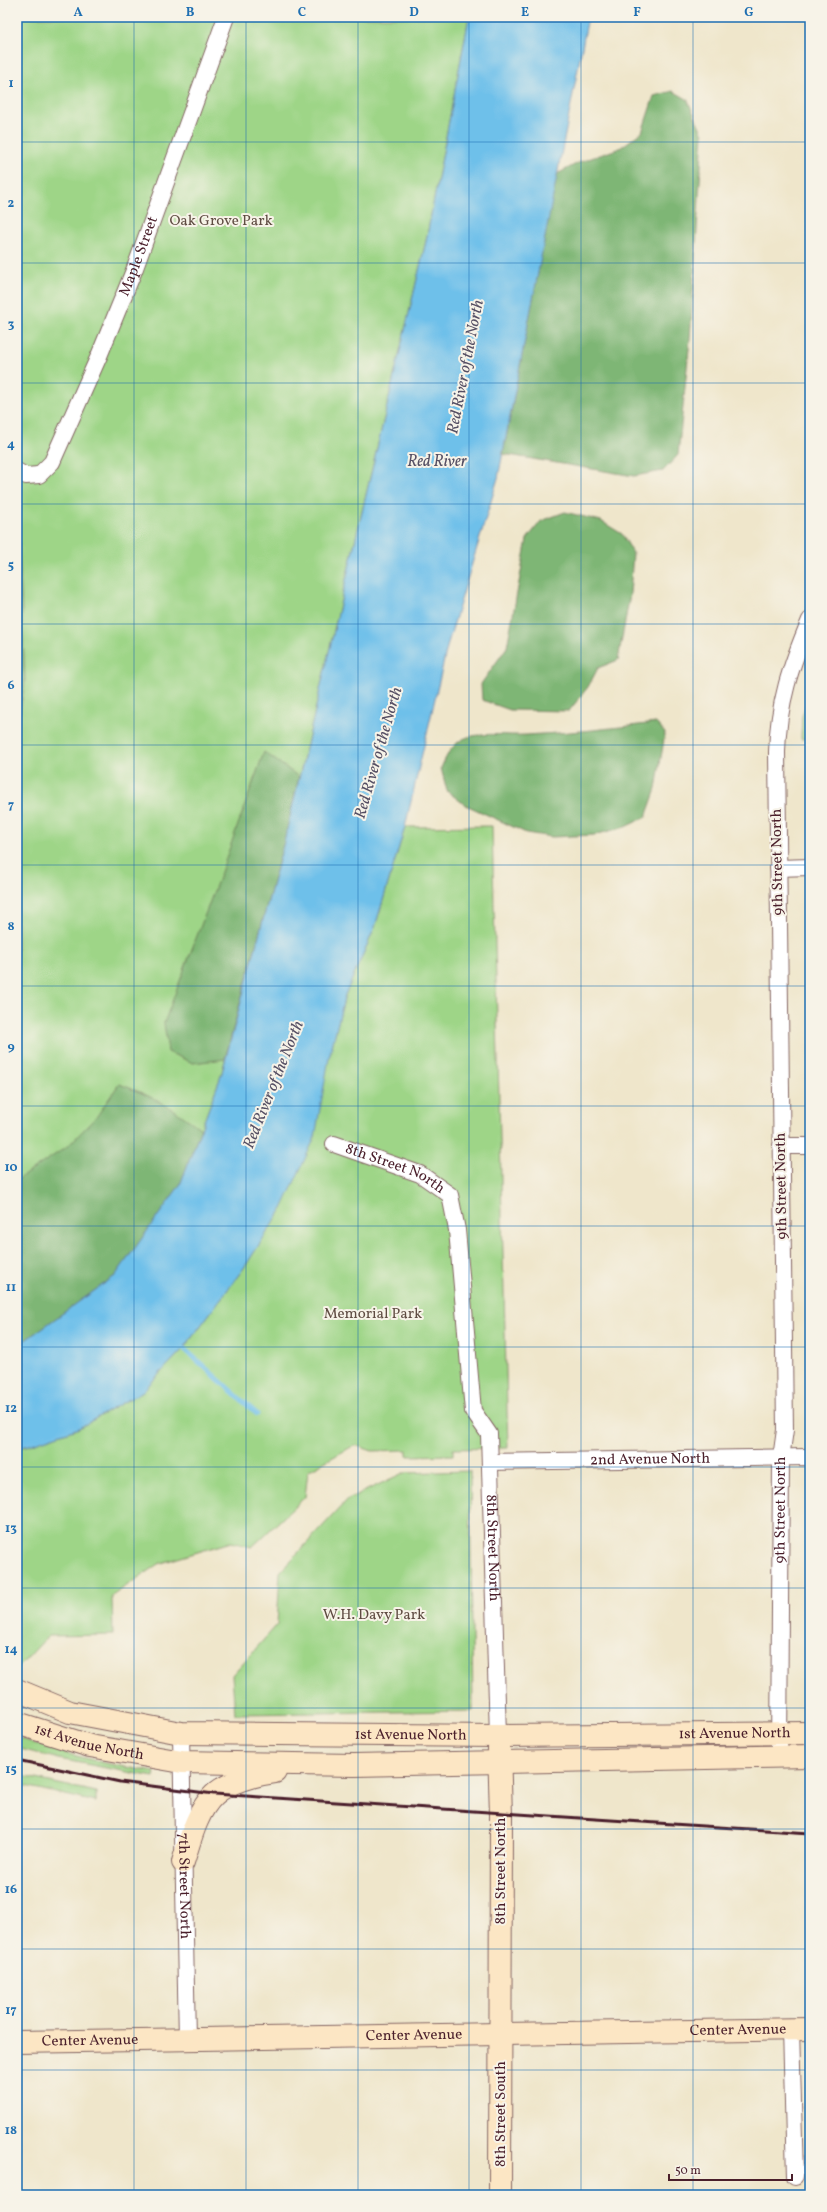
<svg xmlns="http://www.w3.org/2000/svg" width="827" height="2212" font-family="Vollkorn,serif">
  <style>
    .green { fill: #9ed587; stroke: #747a59 }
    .forest { fill: #7eb674; stroke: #646a50 }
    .water { fill: #6ec0ea; stroke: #5c708a }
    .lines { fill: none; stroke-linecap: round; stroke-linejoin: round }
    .stream { stroke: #6ec0ea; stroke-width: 5 }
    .street-casing { stroke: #846563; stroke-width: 18 }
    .secondary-casing { stroke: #846563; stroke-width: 24 }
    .street { stroke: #fff; stroke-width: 16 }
    .secondary { stroke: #fce6c4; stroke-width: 22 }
    .rail { stroke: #4a1f2b; stroke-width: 3 }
    .grid { fill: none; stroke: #1f6fb2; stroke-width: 1; stroke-opacity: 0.55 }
    .labels { text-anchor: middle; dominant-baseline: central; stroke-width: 4; stroke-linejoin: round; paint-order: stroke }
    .park-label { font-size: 15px; fill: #5f4c42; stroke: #f7f3e8 }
    .street-label { font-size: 15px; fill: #4a1f2b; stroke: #f7f3e8 }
    .water-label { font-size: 16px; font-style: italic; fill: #554f64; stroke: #f7f3e8 }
    .neatline { fill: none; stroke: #1f6fb2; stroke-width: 1.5 }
    .grid-label { font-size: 13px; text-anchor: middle; font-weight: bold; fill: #1f6fb2 }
  </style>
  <rect width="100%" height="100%" fill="#f7f3e8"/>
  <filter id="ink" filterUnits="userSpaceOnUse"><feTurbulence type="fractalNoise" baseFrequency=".025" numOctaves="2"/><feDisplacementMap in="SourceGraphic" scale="8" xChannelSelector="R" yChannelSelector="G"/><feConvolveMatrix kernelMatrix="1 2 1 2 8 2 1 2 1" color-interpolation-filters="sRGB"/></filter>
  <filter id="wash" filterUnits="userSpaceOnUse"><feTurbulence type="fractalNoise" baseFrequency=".012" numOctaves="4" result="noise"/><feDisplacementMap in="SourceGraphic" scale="16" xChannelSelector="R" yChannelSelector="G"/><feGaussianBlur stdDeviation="0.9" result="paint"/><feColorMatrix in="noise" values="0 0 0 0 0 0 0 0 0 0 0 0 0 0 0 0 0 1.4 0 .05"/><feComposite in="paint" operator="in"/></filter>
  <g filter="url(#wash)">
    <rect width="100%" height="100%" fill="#efe6cb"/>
    <!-- green -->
    <path class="green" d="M17 17H469L426 241 284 842 221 1076 180 1185 17 1346Z
      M810 692V739H801L802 716Z
      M492 826 508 1448 453 1449V1455L407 1456V1450L372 1451 355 1445 308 1471 305 1497 252 1547 231 1542 158 1564 112 1596 113 1635 48 1636 19 1667 17 1666V1449L79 1428 143 1391 184 1348 246 1265 282 1209 329 1058 345 995 375 927 405 827Z
      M470 1471 473 1711 235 1714 232 1675 277 1625 280 1572 348 1499 403 1473Z
      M17 1737C62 1754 107 1765 155 1772L154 1777 59 1759 17 1748Z
      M17 1775 96 1792V1802L17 1784Z"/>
    <!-- forest -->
    <path class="forest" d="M673 91 687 99 703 134 690 339 678 455 663 471 634 476 503 454 557 174 580 162 620 148 642 132 654 96Z
      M17 503 25 681 17 730Z
      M565 512 601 521 622 534 633 553 630 594 618 660 598 668 588 687 569 711 510 710 482 700 481 684 507 647 527 539 541 521Z
      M656 723 665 733 656 789 646 817 625 827 594 835 552 837 526 833 464 804 447 791 441 768C446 756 454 741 468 737 487 732 506 736 526 735 569 733 613 728 656 723Z
      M264 752 299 777 284 842 225 1059 193 1063 168 1052 164 1023 220 875Z
      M119 1084C149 1094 176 1110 201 1129L180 1185 115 1276 17 1346V1180L68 1146 97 1116Z"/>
    <!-- water -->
    <path class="water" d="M469 17H588L498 478 448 643 405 827 375 927 345 995 329 1058 315 1137 282 1209 246 1265 184 1348 143 1391 79 1428 17 1449V1346L115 1276 180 1185 221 1076 284 842 426 241Z"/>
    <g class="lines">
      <!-- stream -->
      <path class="stream" d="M180 1345 257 1414"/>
    </g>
  </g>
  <g filter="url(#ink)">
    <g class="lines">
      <defs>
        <g id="street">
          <path id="s1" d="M17 471 26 476 39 475 52 462 99 356 135 268 226 17"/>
          <path d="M778 868 810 867"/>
          <path id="s2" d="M334 1144 420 1174 450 1195 457 1230 473 1411 489 1434 498 1736"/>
          <path d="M781 1146H810"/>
          <path id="s3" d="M490 1462 810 1457"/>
          <path id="s4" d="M181 1733 187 2039"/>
          <path id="s5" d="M779 1757 781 1458 785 1430 777 752C778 703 791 665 810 620"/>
          <path d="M791 2029 795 2177"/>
        </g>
        <g id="secondary">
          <path id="s6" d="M17 1690 70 1712 181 1733 498 1736 810 1733"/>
          <path id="s7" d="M17 1723 90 1746 182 1762 354 1765 810 1756"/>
          <path d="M499 1748 501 1815 500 2195"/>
          <path d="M183 1862C190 1840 197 1811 214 1795 227 1782 257 1774 275 1772"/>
          <path id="s8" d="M17 2042 810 2029"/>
        </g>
      </defs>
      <!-- street casing -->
      <use href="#street" class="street-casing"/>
      <!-- secondary casing -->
      <use href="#secondary" class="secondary-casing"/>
      <!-- street -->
      <use href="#street" class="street"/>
      <!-- secondary -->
      <use href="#secondary" class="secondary"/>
      <!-- rail -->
      <path class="rail" d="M17 1760 120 1782 214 1794 810 1833"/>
    </g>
  </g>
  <!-- grid -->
  <path class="grid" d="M134 17V2195M246 17V2195M358 17V2195M469 17V2195M581 17V2195M693 17V2195M17 142H810M17 263H810M17 383H810M17 504H810M17 624H810M17 745H810M17 865H810M17 986H810M17 1106H810M17 1226H810M17 1347H810M17 1467H810M17 1588H810M17 1708H810M17 1829H810M17 1949H810M17 2070H810"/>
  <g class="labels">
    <!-- park labels -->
    <g class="park-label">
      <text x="221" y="221">Oak Grove Park</text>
      <text x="373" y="1314">Memorial Park</text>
      <text x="374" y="1615">W.H. Davy Park</text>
    </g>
    <!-- street labels -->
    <g class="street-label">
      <text stroke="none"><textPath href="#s1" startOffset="265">Maple Street</textPath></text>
      <text transform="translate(778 862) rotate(-91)">9th Street North</text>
      <text stroke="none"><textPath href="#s2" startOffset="66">8th Street North</textPath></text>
      <text transform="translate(782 1186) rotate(-91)">9th Street North</text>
      <text stroke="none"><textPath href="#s3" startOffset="160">2nd Avenue North</textPath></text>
      <text stroke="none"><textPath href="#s5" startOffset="247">9th Street North</textPath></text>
      <text stroke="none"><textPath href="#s2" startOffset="487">8th Street North</textPath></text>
      <text stroke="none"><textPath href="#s6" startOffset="724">1st Avenue North</textPath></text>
      <text stroke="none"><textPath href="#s6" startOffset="400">1st Avenue North</textPath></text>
      <text stroke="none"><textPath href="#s7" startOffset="75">1st Avenue North</textPath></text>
      <text transform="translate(501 1871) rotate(-90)">8th Street North</text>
      <text stroke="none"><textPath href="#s4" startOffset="153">7th Street North</textPath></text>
      <text stroke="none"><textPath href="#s8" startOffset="721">Center Avenue</textPath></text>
      <text stroke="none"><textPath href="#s8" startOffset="397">Center Avenue</textPath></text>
      <text stroke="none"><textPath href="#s8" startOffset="73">Center Avenue</textPath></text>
      <text transform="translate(501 2114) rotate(-90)">8th Street South</text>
    </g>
    <!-- water labels -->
    <g class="water-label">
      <text transform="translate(466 367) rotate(-79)">Red River of the North</text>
      <text x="437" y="462">Red River</text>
      <text transform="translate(379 753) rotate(-74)">Red River of the North</text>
      <text transform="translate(274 1085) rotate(-68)">Red River of the North</text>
    </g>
  </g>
  <!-- margin -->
  <rect width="827" height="2212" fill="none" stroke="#f7f3e8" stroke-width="44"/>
  <!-- scale -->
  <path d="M669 2174v6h123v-6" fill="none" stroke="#4a1f2b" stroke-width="2"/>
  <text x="675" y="2174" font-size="12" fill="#4a1f2b" stroke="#f7f3e8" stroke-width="3" paint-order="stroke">50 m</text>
  <rect x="22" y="22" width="783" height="2168" class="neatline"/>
  <g class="grid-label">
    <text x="78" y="16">A</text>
    <text x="190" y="16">B</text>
    <text x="302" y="16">C</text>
    <text x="414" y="16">D</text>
    <text x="525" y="16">E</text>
    <text x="637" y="16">F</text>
    <text x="749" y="16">G</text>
    <text x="11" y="87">1</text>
    <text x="11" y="207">2</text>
    <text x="11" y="328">3</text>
    <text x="11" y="448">4</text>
    <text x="11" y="569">5</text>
    <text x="11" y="689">6</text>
    <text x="11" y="809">7</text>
    <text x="11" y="930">8</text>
    <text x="11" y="1050">9</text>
    <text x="11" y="1171">10</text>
    <text x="11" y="1291">11</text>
    <text x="11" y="1412">12</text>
    <text x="11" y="1532">13</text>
    <text x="11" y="1653">14</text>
    <text x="11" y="1773">15</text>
    <text x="11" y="1893">16</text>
    <text x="11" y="2014">17</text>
    <text x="11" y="2134">18</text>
  </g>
</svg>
